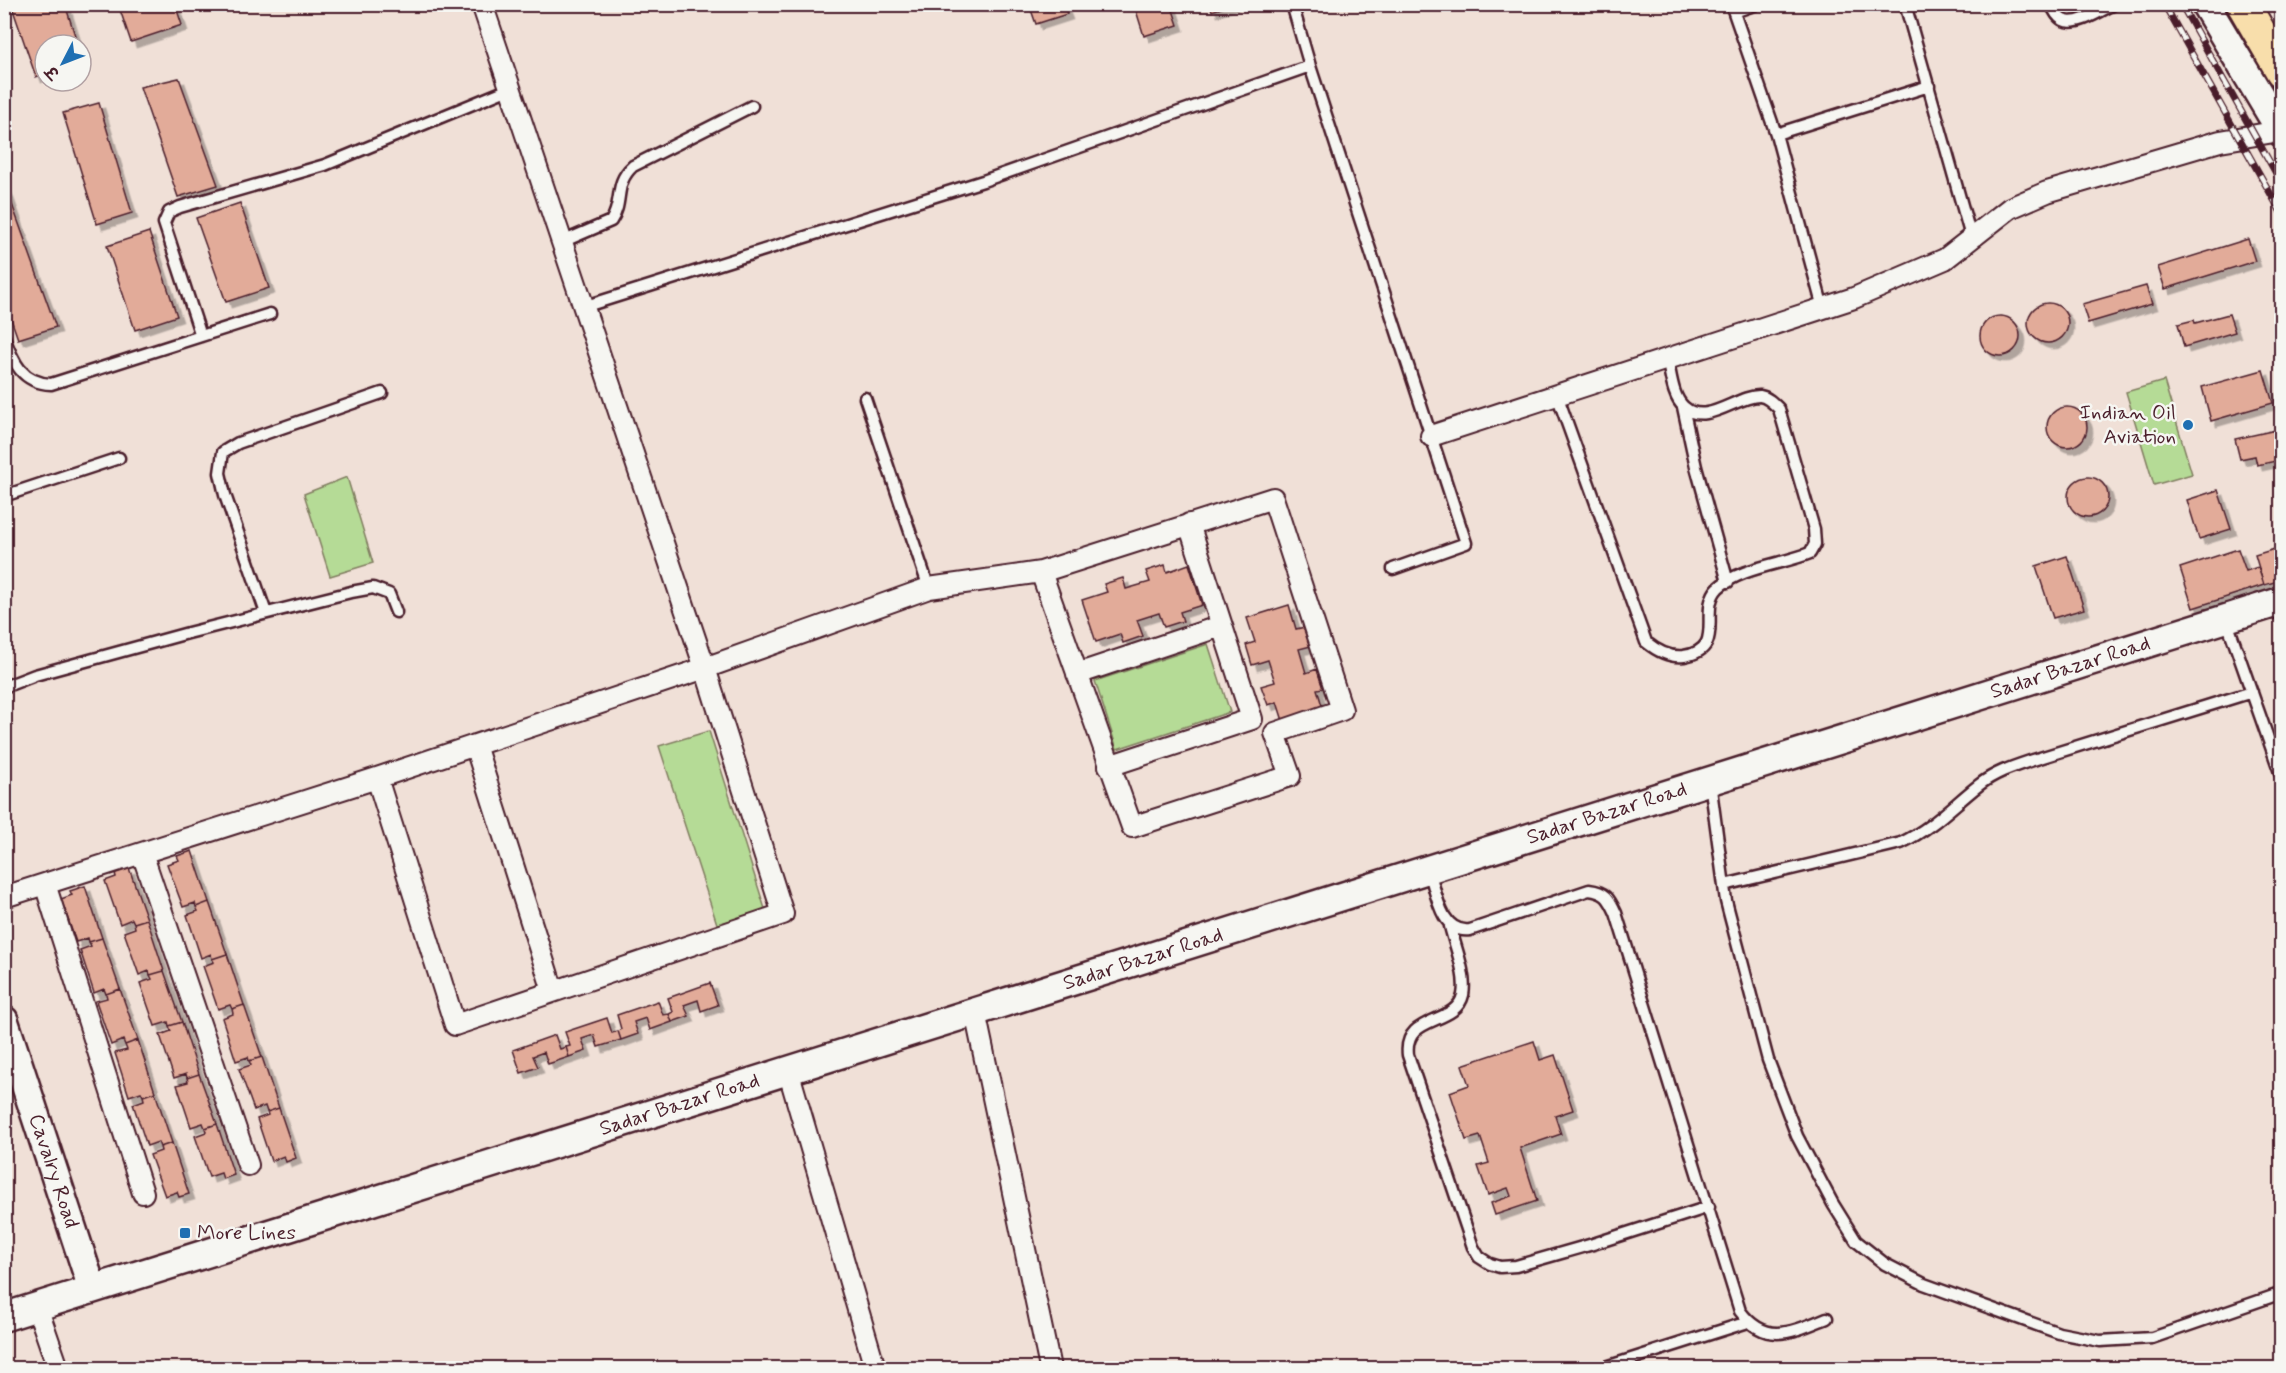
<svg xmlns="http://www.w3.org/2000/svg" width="2286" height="1373" font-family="Mynerve,'Playpen Sans Deva',sans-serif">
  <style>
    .green { fill: #b5db96; stroke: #807d60; stroke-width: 1.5 }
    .building { fill: #e2ab99; stroke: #4a1f2b; stroke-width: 1.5; filter: url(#shadow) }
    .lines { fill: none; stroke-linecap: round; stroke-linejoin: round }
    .lane-casing { stroke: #4a1f2b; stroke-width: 15 }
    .street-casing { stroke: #4a1f2b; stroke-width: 24 }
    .secondary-casing { stroke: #4a1f2b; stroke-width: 32 }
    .primary-casing { stroke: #4a1f2b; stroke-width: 36 }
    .lane { stroke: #f6f6f2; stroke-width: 10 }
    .street { stroke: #f6f6f2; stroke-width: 20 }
    .secondary { stroke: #f6f6f2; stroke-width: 27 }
    .primary { stroke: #f8deab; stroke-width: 32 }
    .rail-casing { stroke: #4a1f2b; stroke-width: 7 }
    .rail { stroke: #f6f6f2; stroke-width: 4.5; stroke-dasharray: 14; stroke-linecap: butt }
    .poi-dot { fill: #1f6fb2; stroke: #f6f6f2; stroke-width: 2 }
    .labels { text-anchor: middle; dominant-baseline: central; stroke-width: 5; stroke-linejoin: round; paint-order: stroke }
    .poi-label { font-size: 21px; fill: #4a1f2b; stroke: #f6f6f2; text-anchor: end }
    .street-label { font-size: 21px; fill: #4a1f2b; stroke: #f6f6f2 }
  </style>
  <defs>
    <filter id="shadow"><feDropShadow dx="5.5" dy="5.5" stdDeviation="0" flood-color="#0004"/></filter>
  </defs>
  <rect width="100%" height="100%" fill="#f0e0d7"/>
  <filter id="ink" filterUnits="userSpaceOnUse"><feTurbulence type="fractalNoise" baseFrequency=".0167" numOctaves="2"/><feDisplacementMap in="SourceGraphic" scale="12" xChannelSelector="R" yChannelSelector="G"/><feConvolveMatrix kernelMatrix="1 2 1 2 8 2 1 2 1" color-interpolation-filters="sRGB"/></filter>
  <g filter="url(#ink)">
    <!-- green -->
    <path class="green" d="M2164 381 2192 474 2154 485 2126 392Z
      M347 477 373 563 330 576 304 494Z
      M1208 644 1230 712 1117 749 1095 681Z
      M709 731 765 909 718 927 659 746Z"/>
    <!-- building -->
    <path class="building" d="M11 4H65L78 45H45V73L36 77Z
      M118 4H175L182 25 131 42Z
      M1029 4H1063L1067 14 1036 24Z
      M1134 4H1171L1178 25 1144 36Z
      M1210 4H1233L1212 11Z
      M179 78 218 185 178 197 140 87Z
      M99 103 132 213 97 224 63 113Z
      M4 182 56 327 18 339 4 299Z
      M240 203 269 288 226 302 196 218Z
      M149 232 177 316 135 330 107 246Z
      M2248 239 2255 261 2165 289 2158 267Z
      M2146 286 2152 304 2088 323 2082 304Z
      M2028 323a20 20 0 1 1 40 0a20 20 0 1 1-40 0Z
      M2229 314 2235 332 2184 347 2178 324 2194 320 2195 323Z
      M1980 336a20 20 0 1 1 40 0a20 20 0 1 1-40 0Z
      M2263 370 2273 403 2211 421 2202 387Z
      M2047 427a20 20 0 1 1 40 0a20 20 0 1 1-40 0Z
      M2276 430 2280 449 2274 451 2276 461 2257 465 2255 456 2240 459 2235 439Z
      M2068 497a20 20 0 1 1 40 0a20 20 0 1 1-40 0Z
      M2218 490 2231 529 2199 539 2187 500Z
      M2278 548 2282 561V580L2264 585 2255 555Z
      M2238 549 2246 571 2258 567 2264 585 2193 608 2180 568Z
      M2067 556 2084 609 2053 618 2036 566Z
      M1189 564 1202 605 1180 612 1183 621 1164 627 1159 613 1137 620 1143 636 1123 643 1120 634 1096 642 1082 600 1107 592 1104 584 1123 578 1126 589 1150 582 1146 571 1165 565 1167 572Z
      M1289 605 1296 629 1305 627 1311 646 1299 649 1306 673 1317 669 1323 688 1317 689 1324 712 1284 724 1277 702 1268 705 1261 686 1275 682 1268 660 1252 665 1246 645 1255 642 1247 618Z
      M192 851 209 902 196 907 195 903 183 907 167 864 179 860 177 856Z
      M129 868 147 919 134 923 132 919 120 924 105 881 116 877 115 873Z
      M85 886 102 938 89 942 88 938 76 942 61 899 72 895 70 891Z
      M209 902 227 954 212 959 211 954 201 958 187 915 198 911 196 907Z
      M147 919 164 971 150 975 149 971 139 975 124 932 135 928 134 923Z
      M102 938 120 989 106 994 104 989 94 993 80 950 91 946 89 942Z
      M227 954 244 1005 232 1009 230 1005 218 1009 203 966 214 962 212 959Z
      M164 971 182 1022 169 1026 168 1022 155 1026 140 983 152 979 150 975Z
      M710 983 718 1005 701 1011 698 1000 684 1005 689 1016 672 1022 669 1014 673 1012 668 998Z
      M120 989 138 1040 125 1045 123 1040 111 1045 96 1001 107 998 106 994Z
      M658 1001 663 1015 669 1014 672 1022 650 1030 646 1018 634 1022 638 1034 621 1040 618 1031 621 1029 617 1015Z
      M244 1005 262 1057 249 1061 248 1057 236 1061 222 1018 233 1014 232 1009Z
      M607 1018 612 1033 618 1031 621 1040 598 1047 594 1035 582 1039 586 1051 569 1057 566 1047 570 1046 565 1032Z
      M182 1022 199 1074 187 1078 186 1074 174 1078 160 1035 171 1031 169 1026Z
      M555 1035 560 1049 566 1047 569 1057 548 1064 544 1052 533 1056 538 1067 521 1073 513 1050Z
      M138 1040 155 1092 143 1096 141 1092 129 1096 115 1053 127 1050 125 1045Z
      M1534 1041 1540 1060 1555 1055 1573 1110 1555 1116 1561 1134 1520 1148 1537 1201 1495 1215 1491 1203 1511 1196 1508 1188 1488 1195 1478 1166 1489 1163 1480 1136 1466 1140 1450 1092 1469 1085 1462 1065Z
      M262 1057 279 1108 267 1112 265 1106 254 1110 239 1069 251 1065 249 1061Z
      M199 1074 217 1124 205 1128 203 1123 191 1127 177 1085 188 1082 187 1078Z
      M155 1092 172 1143 160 1147 158 1142 147 1146 133 1104 144 1100 143 1096Z
      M279 1108 296 1158 286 1162 284 1156 271 1161 257 1119 268 1115 267 1112Z
      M217 1124 234 1175 223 1179 221 1173 209 1177 195 1136 206 1132 205 1128Z
      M172 1143 189 1194 179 1197 177 1192 165 1196 150 1155 161 1151 160 1147Z"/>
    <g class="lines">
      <defs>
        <path id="lane" d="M1292 4 1310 66 1466 543 1393 569
          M1731 4 1776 134 1823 308
          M1905 4 1971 237
          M2051 4C2054 10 2057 17 2063 20 2077 27 2102 10 2114 4
          M1734 12 1757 4
          M1776 134 1929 86
          M562 242 611 221C624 202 613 184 633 166L752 106
          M583 307 983 181 1310 66
          M201 336 164 223 169 212 180 207 325 165 509 89
          M4 337C13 362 22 383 51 384L270 314
          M1557 395 1646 642C1657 651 1669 658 1684 656 1728 649 1697 610 1718 588 1739 568 1783 564 1810 553L1815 544 1814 529 1779 409C1774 404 1768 397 1760 396 1737 395 1706 427 1684 407 1672 397 1671 373 1667 359
          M865 398 929 588
          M1683 407 1696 467 1728 582
          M4 496 119 458
          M266 613 225 495 220 473 223 452 238 443 382 393
          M2226 619 2282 778
          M4 687 35 675 188 633 351 592 373 588 389 594 396 612
          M1710 782 1726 901 1768 1060 1797 1136 1833 1204 1856 1241 1885 1264 1924 1284 2059 1333 2100 1341 2152 1338 2282 1293
          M1429 870C1436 891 1440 934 1470 930L1589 890C1606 892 1609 898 1616 913L1740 1311C1766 1346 1792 1332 1827 1318
          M1724 885 1901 843C1933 828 1952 806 1979 785 1994 773 2012 767 2030 761L2252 692
          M1450 926C1455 947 1467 974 1463 995 1456 1026 1403 1014 1408 1055L1473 1247 1479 1257 1490 1264 1500 1267 1516 1266 1593 1244 1709 1207
          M1603 1368 1748 1322"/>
        <path id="street" d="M1431 436 1854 298 1945 259 2010 208 2047 192 2220 141 2280 131
          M1077 674 1221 626
          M475 745 553 991
          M1109 766 1252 719 1189 524
          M377 778 455 1025 783 914 705 668 482 4
          M142 853 248 1165
          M45 884 143 1193
          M4 897 377 778 705 668 929 588 1041 572 1273 498 1342 710 1275 733 1290 776 1132 827 1041 572
          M975 1012 1050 1368
          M788 1070 875 1368
          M37 1307 58 1368"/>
        <g id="secondary">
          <path d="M2205 4 2282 133"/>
          <path id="s1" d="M4 1020 92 1288"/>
          <path id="s2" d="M4 1317 2282 601"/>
        </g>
        <path id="primary" d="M2243 4 2282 71"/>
      </defs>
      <!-- lane casing -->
      <use href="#lane" class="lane-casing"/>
      <!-- street casing -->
      <use href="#street" class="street-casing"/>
      <!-- secondary casing -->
      <use href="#secondary" class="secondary-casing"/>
      <!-- primary casing -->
      <use href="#primary" class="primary-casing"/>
      <!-- lane -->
      <use href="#lane" class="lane"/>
      <!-- street -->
      <use href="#street" class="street"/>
      <!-- secondary -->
      <use href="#secondary" class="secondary"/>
      <!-- primary -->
      <use href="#primary" class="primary"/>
      <defs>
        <path id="rail" d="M2164 4 2282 214
          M2181 4 2282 184"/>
      </defs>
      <!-- rail casing -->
      <use href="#rail" class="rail-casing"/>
      <!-- rail -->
      <use href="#rail" class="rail"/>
    </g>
  </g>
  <!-- markers -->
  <g class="poi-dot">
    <circle cx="2188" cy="425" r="6"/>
    <rect x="179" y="1227" width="12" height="12" rx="3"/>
  </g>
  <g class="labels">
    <!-- poi labels -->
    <g class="poi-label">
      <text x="2176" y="413">Indian Oil<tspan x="2176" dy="24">Aviation</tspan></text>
      <text x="197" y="1233" text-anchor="start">More Lines</text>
    </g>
    <!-- street labels -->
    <g class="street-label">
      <text stroke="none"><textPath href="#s2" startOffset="2166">Sadar Bazar Road</textPath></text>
      <text stroke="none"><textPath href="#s2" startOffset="1680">Sadar Bazar Road</textPath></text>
      <text stroke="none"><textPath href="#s2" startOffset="1194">Sadar Bazar Road</textPath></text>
      <text stroke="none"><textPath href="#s2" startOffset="708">Sadar Bazar Road</textPath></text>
      <text stroke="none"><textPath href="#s1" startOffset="159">Cavalry Road</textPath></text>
    </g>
  </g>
  <!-- margin -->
  <rect width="2286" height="1373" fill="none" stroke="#f6f6f2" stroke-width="24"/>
  <rect x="12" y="12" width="2262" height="1349" fill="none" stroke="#4a1f2b" stroke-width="2" filter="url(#ink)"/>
  <!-- north arrow -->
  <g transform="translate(63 63) rotate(228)"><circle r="28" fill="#f6f6f2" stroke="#b1a0a2" stroke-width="1.5"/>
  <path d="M0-4.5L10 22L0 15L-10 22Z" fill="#1f6fb2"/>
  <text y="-9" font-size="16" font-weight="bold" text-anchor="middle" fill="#4a1f2b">उ</text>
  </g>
</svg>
